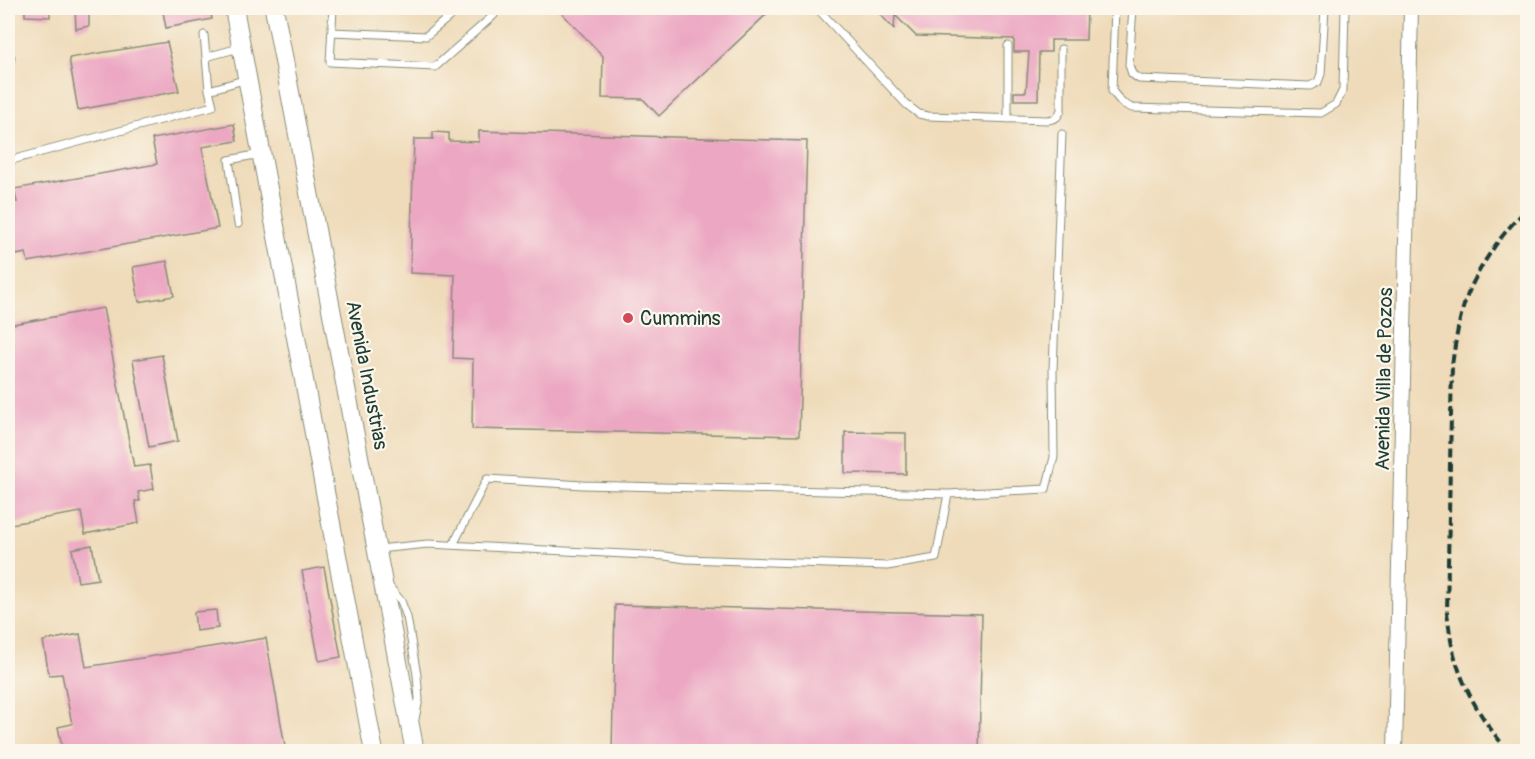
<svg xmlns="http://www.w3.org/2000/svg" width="1535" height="759" font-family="Pangolin,sans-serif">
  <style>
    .building { fill: #eca7c2 }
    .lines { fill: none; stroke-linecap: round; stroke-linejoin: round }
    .service-casing { stroke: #878c77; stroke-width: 9 }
    .minor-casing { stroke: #878c77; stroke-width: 16 }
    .secondary-casing { stroke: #878c77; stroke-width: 20 }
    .service { stroke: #fff; stroke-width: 7 }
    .minor { stroke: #fff; stroke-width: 14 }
    .secondary { stroke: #fff; stroke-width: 18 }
    .rail { stroke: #1f3d34; stroke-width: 4; stroke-dasharray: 9 4.5; stroke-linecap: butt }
    .poi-dot { fill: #d1495b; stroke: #fbf7ec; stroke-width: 2 }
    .labels { text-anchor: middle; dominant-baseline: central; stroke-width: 4.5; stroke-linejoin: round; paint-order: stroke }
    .poi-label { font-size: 20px; fill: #1f3d34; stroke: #fbf7ec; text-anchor: start }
    .street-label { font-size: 20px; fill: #1f3d34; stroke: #fbf7ec }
  </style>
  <rect width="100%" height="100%" fill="#fbf7ec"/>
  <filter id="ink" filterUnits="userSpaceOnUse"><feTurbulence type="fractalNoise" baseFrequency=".0167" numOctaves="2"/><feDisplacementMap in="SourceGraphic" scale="12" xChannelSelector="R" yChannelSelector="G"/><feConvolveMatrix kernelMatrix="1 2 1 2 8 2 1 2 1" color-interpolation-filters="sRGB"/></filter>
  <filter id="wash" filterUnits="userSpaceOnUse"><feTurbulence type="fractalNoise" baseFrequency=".008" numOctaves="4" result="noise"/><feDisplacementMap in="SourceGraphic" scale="24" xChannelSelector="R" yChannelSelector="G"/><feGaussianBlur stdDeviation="1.35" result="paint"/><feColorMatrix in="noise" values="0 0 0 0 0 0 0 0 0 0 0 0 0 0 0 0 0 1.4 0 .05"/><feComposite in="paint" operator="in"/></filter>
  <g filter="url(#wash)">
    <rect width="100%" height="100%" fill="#efdbba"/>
    <g id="blocks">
      <!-- building -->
      <path class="building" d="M25 8H50V17L25 16Z
        M75 8H89V26L76 29Z
        M188 8H210L212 19 166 28 163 12Z
        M557 8H773L659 116 643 99 602 98 603 56Z
        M874 8H1087L1086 40H1051V52H1039L1038 100H1014V92H1026L1029 52H1014V39L916 36 895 15 894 29Z
        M167 42 179 91 78 110 69 58Z
        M234 124 237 141 202 147 218 228 28 262 26 253 16 255 8 216V203L17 202 14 189 157 164 152 139Z
        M479 131 807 141 799 436 472 429 473 359 453 358 455 275 410 273 414 139H433V132L449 133V141L479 142Z
        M167 261 174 296 139 302 133 267Z
        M103 308 134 467 150 465 154 489 138 492 140 501H135L139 523 85 534 81 512 11 524 8 504V325Z
        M162 355 178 441 149 447 133 360Z
        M845 432 906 433V474L845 473Z
        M92 545 98 579 78 582 72 549Z
        M324 567 341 657 319 661 302 571Z
        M615 605 982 614 979 752H612Z
        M216 610 218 628 196 631 194 612Z
        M80 634 86 667 266 638 286 752H63L58 727 72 724 62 674 49 675 43 641Z"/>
    </g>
  </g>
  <g filter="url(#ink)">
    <use href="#blocks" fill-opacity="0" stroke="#878c77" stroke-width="1.5"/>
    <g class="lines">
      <defs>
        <path id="service" d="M333 8 330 62 435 67 494 15 496 8
          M817 8 907 105 919 114 928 116 1047 120C1055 119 1058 118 1061 110V49
          M1115 8 1112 91 1122 103 1132 108 1321 113 1336 104 1343 90 1345 8
          M1133 8 1129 65 1132 74 1139 79 1310 86 1318 82 1321 74 1325 8
          M332 32 426 36 460 8
          M206 57 239 48
          M8 71 11 57
          M209 90 247 79
          M1008 119V46
          M8 161 213 106 209 90 204 35
          M238 224 229 160 260 154
          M453 545 487 479 583 485 948 494 1046 489 1054 457 1053 370 1062 134
          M378 549 428 544 665 556 686 559 887 566 936 558 948 494
          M388 585 401 601 407 617 417 675 419 699 415 719"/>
        <path id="minor" d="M1395 752 1411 8"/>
        <path id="secondary" d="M234 8 374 752
          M274 8 415 752"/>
      </defs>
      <!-- service casing -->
      <use href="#service" class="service-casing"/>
      <!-- minor casing -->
      <use href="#minor" class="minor-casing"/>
      <!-- secondary casing -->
      <use href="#secondary" class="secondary-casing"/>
      <!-- service -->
      <use href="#service" class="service"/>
      <!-- minor -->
      <use href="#minor" class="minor"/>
      <!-- secondary -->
      <use href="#secondary" class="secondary"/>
      <!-- rail -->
      <path class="rail" d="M1509 752C1483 722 1462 688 1453 650 1450 638 1449 625 1447 613L1452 365C1455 345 1458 324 1464 305 1473 275 1503 229 1528 209"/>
    </g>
  </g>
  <!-- markers -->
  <circle class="poi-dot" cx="628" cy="318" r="6"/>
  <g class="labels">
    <!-- poi labels -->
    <g class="poi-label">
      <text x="640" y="318">Cummins</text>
    </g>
    <!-- street labels -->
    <g class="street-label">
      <text transform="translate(367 375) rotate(79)">Avenida Industrias</text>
      <text transform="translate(1384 379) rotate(-89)">Avenida Villa de Pozos</text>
    </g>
  </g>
  <!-- margin -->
  <rect width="1535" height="759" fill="none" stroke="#fbf7ec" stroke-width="30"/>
</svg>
